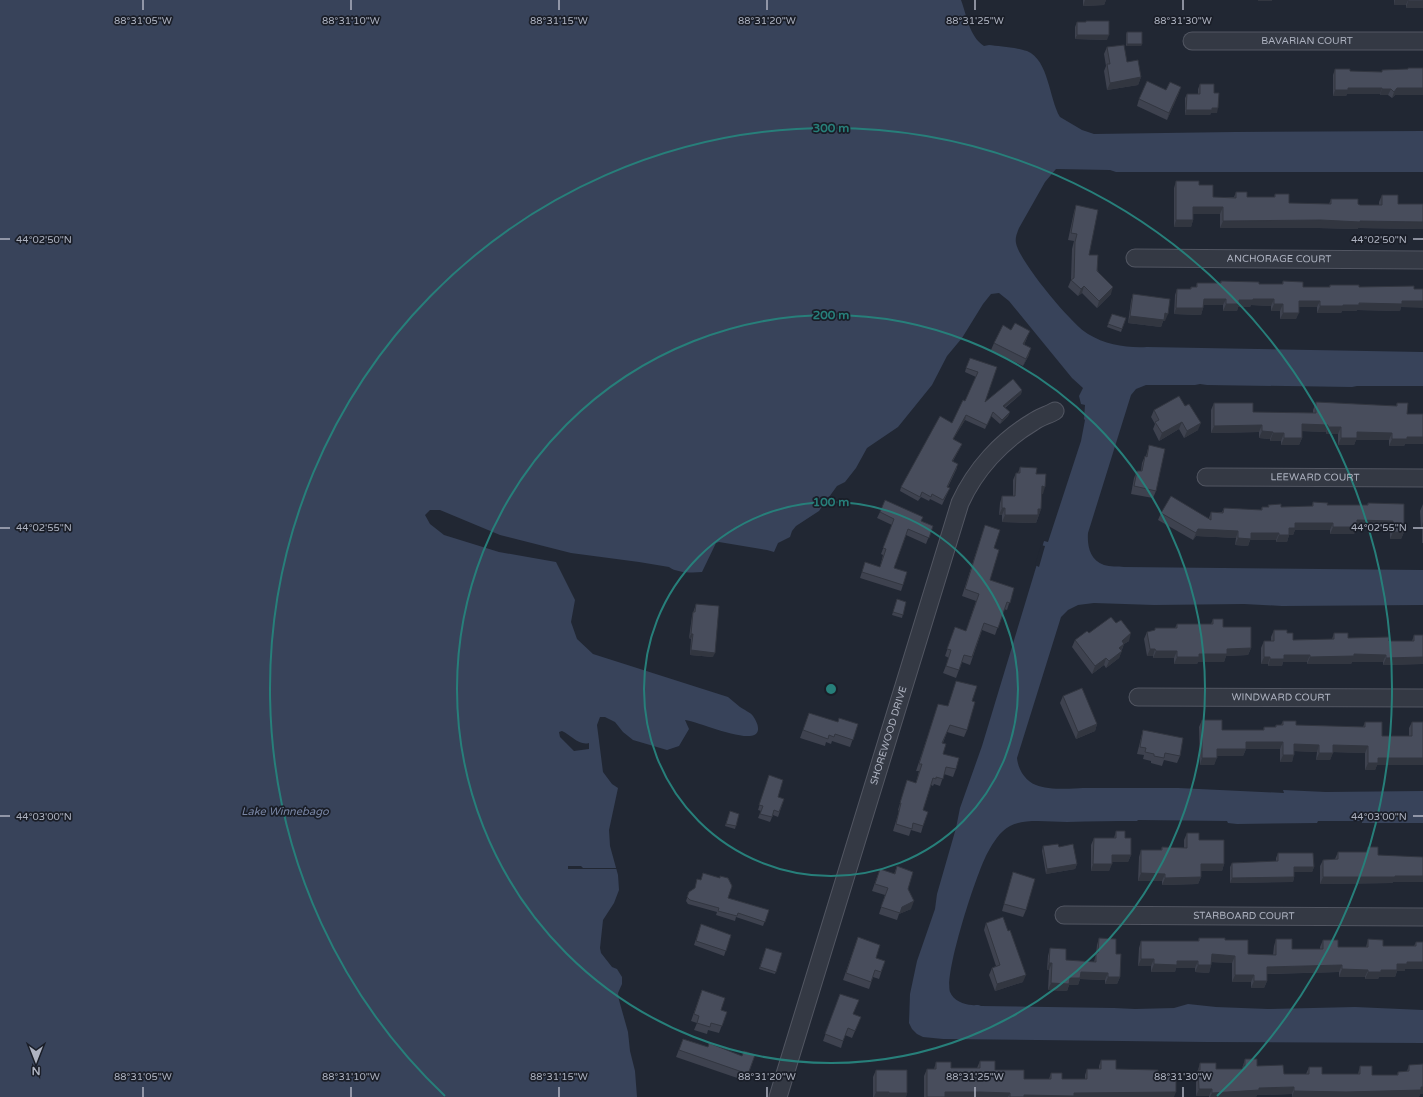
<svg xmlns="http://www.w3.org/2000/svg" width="1423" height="1097" font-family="'Varela Round',sans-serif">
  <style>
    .water { fill: #38435a; fill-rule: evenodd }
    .pier { fill: #212733 }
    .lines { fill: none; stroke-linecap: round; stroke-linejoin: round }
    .minor-casing { stroke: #525662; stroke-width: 19 }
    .minor { stroke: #343944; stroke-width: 17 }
    .wall { fill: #3e424f }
    .shaded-wall { fill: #323640 }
    .building { fill: #484d5c; stroke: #323640 }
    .ticks { fill: none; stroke: #aeb3c1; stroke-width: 1.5 }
    .ring { fill: none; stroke: #277f7a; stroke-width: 2 }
    .labels { text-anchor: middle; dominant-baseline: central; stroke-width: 3.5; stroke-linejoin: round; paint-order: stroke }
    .street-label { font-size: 10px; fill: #aeb3c1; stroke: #1a1e28 }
    .water-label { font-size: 11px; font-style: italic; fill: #7a87a6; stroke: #1a1e28 }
    .ticks-label { font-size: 10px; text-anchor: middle; fill: #aeb3c1; stroke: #1a1e28; stroke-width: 3.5; stroke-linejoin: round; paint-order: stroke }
    .centre { fill: #277f7a; stroke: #1a1e28; stroke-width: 2 }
    .ring-label { font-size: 12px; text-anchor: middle; font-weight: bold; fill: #277f7a; stroke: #1a1e28; stroke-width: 3.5; stroke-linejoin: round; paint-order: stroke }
  </style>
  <rect width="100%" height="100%" fill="#212733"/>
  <!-- water -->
  <path class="water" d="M0 0H961C967 16 969 36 984 46L989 45C998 46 1019 48 1027 51 1049 60 1049 99 1060 117L1082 130 1094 134 1234 132 1423 131V172H1116L1110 170 1056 169 1045 182 1019 228C1017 233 1015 238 1016 243 1019 261 1072 325 1088 334 1106 345 1127 348 1147 347L1423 352V386H1357L1352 387 1207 385 1200 384 1195 385H1146L1136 389 1131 395 1088 533C1087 546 1090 560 1104 565 1110 567 1118 566 1124 567L1423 570V605L1282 606 1244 604 1154 605 1094 603 1078 605 1068 610 1061 617 1017 758C1018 769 1025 781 1036 785 1047 790 1071 789 1083 788H1178L1284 793 1283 790 1326 792 1423 791V823H1362V821H1318L1317 823 1237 824 1228 823 1227 821 1138 820 1137 821C1114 821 1091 821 1067 822 1049 822 1026 818 1010 826 1000 831 993 843 988 852 977 871 944 973 950 992 953 1000 964 1005 972 1005 976 1006 977 1004 981 1006L1114 1008 1135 1009 1174 1008 1188 1004 1216 1007 1268 1009 1355 1007 1423 1010V1043L1206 1042 943 1039 923 1037 917 1034 912 1029 909 1023 910 994 917 961 935 909 937 894 956 828 960 808 982 746 1044 541 1048 542 1081 441 1085 420 1084 419 1085 405 1081 404 1079 396 1083 388 1072 378 1009 301 999 293 991 294 983 304 962 338 947 356 932 385 898 427 867 448 856 468 845 482 837 486 819 511 796 526 792 531 790 537 778 543 774 552 767 550 719 542 716 543 702 572C692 573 677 573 669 567L639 562 571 553 500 535 440 510H430L425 515 430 524 444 535 499 552 556 562 575 600 571 622 577 639 593 654 728 697C732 700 736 704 740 707 744 710 750 712 753 716 755 719 758 724 758 728 760 750 695 720 685 720L689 729 679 746 667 750 633 740 623 732 615 722 605 717H600L597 725 603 772 612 784 618 788 609 830 610 846 618 875 619 890 614 903 603 920 600 948 601 953 612 967 617 969 622 977V984L618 993 619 1000 628 1032 630 1051 635 1071 637 1097H0ZM562 731C571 735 579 746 589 743V749L574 751 560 737 559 732Z"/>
  <!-- pier -->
  <path class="pier" d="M1041 545 1045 546 1039 567 1035 565Z
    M568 866H581L583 868H618L619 869H568Z"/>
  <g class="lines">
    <defs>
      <g id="minor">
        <path id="s1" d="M1192 41H1423"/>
        <path id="s2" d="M1135 258 1423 260"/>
        <path id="s3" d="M1206 477 1423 478"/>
        <path id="s4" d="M1138 697 1423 698"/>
        <path id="s5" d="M1064 915 1423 917"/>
        <path id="s6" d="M778 1097 960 503C975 470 1001 441 1033 422 1040 417 1048 415 1055 411"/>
      </g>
    </defs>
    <!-- minor casing -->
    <use href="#minor" class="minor-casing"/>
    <!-- minor -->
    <use href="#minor" class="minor"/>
  </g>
  <!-- wall -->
  <path class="wall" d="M1083 0H1106L1104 5 1083 6Z
    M1394 0H1423V8H1406V5H1394Z
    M1086 21 1107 40 1075 39V27L1077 22H1086Z
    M1127 32 1142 44 1141 46H1126V34Z
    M1107 47 1141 77 1138 85 1107 90 1104 71 1106 66 1104 54Z
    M1408 68 1423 95H1395L1392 98 1388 95H1380V94H1347L1346 96H1333V75L1335 69 1350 71 1382 72V70L1408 69Z
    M1200 84 1214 93 1217 113H1211L1210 115H1185V98L1187 94H1198V89Z
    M1181 87 1178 95 1167 120 1137 106 1139 99 1166 90Z
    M1176 181 1199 185 1213 197H1234L1236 192 1247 197H1274L1275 194 1289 203 1329 204 1331 199 1360 205H1379V202L1382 195 1398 204H1423V229L1358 228V229L1318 228H1220V214H1193V220L1191 227H1174V188Z
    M1076 205 1089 255 1111 294 1097 308 1082 293 1078 296 1068 287 1071 280 1072 249 1074 241 1068 240 1074 212Z
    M1221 281 1259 284H1282L1283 281 1303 287H1329L1330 285 1359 287 1401 307 1400 311 1357 310 1356 311H1342L1341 313H1317V307H1299L1296 319H1280V311H1271V306L1251 305 1250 307H1238L1237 311H1223V305H1203V308L1201 315 1174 314 1175 295 1177 289H1190L1191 287H1196L1197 283H1220Z
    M1133 294 1165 321H1163L1161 327 1128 323 1131 301Z
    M1112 314 1126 318 1121 332 1107 327Z
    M1027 338 1024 345 1029 355 1023 366 991 350 994 343Z
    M997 367 985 402 1022 390 1021 394 1005 408 1010 412 1008 416 1000 424 991 416 985 429 965 420 953 439 962 444 960 448 953 461 957 468 948 487V492L942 505 930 499 929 501 921 497 918 501 900 491 901 487 952 423 965 401 976 377 965 372 966 368Z
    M1316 402 1396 406 1397 403 1407 414 1423 444H1405L1404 446H1389V440H1356L1354 445H1338V434H1326V432L1302 431V438L1299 445H1281V441H1270V439L1259 438V432L1211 433V410L1214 403 1253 412 1313 413V410Z
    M1185 406 1198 430 1184 438 1179 429 1159 441 1153 429 1155 424 1151 417 1154 410Z
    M1149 445 1156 491 1153 498 1131 494 1134 478 1137 471H1141L1142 463 1145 456H1146Z
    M1020 467 1036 474 1043 494H1041V509L1036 523 1002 522V515H999L1000 503 1002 496H1013V480L1016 473H1018Z
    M1313 502 1327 505H1367L1368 503 1404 504V532L1401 539H1390V529L1357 527 1354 534H1330V530H1295L1293 535H1289L1287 542H1276V540H1250L1248 546 1235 545 1236 538 1196 536 1193 540 1158 520 1161 513 1209 518 1211 512H1222L1224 508 1261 510 1262 507H1268V505L1281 507 1312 506Z
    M1423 504V543H1422V529H1421L1420 511Z
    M880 512 921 521 933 526 926 544 906 535 894 568 903 585 901 591 860 578 865 562 880 567 883 555 881 554 892 525 877 518Z
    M985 525 994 548 990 580 1014 588 1007 610 1004 609 995 635 982 630 970 665 962 662 956 678 943 673 949 658 945 656 955 627 966 631 976 601 962 596Z
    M897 599 906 602 902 618 892 615Z
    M696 604 713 657 690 655 691 639 689 638 692 616Z
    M1213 619 1251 648 1248 655 1226 656 1224 662H1198L1197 664H1174V658H1153V656H1147L1144 639 1147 632 1155 630V628H1175L1177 624H1211Z
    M1274 630 1287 633 1293 640 1332 639 1334 633 1348 638 1389 641H1412L1414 635H1423V664L1383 665V662H1352L1351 664H1307V662H1283L1282 666H1268V664H1261V648L1264 641H1271V637Z
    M1089 633 1129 641 1124 644 1119 658 1106 668 1104 665 1092 674 1072 647 1075 640Z
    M1063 696 1097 724 1095 731 1076 739 1060 703Z
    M972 701 967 730 964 737 947 732 943 743V754L956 769 953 777 944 774 940 786 934 784 933 786 931 785 923 810V826L921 833 911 830 909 836 893 831 899 811 898 810 907 780 916 783 919 771H916L936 711 948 706Z
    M809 713 837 722 858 724 850 747 832 741 831 744 826 742 825 746 800 738Z
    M1202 720 1222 730H1263L1264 727H1275L1276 725H1281L1283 721 1296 725 1363 727 1365 722 1382 736H1409V728L1412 722 1423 765H1377L1375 770H1365V753L1333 752 1330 760H1316L1317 752 1294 751 1292 762H1280V749H1246L1243 756H1217L1214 765H1200L1199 727Z
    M1143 730 1180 756 1177 763 1164 760 1162 766 1151 763V761L1143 759 1144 755 1137 754Z
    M769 775 778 797 784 799 778 817 773 815 770 822 758 818 761 811 758 810Z
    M730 811 739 814 735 829 725 826Z
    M1116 831 1125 838 1131 855 1128 862H1112L1109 871H1091V845L1094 838H1114Z
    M1187 833 1199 840 1224 864 1222 871H1201V877L1198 884 1162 885V881H1138L1139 857 1141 850H1161L1162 847 1184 848V840Z
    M1043 846 1059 847 1077 864 1075 869 1046 874 1042 851Z
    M1368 847 1378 855 1393 882 1392 883 1320 884V866L1323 860 1335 859 1338 852H1366Z
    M1278 853 1314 867 1312 872H1294V877L1293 882 1230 883V867L1232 863 1276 861V858Z
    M897 866 908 889 911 909 899 914 897 920 879 914 885 895 872 891 880 869 894 874Z
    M1013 872 1026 910 1023 917 1002 911Z
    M703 873 728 898 769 910 763 926 736 917 735 921 716 915 717 912 688 904 686 901 689 892 695 888 697 879 701 880Z
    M986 923 1023 982 995 991 989 975 992 968 996 966 984 930Z
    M701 924 731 935 724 956 694 945Z
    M858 937 876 958 885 961 879 979 873 977 869 989 843 980Z
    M1099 938 1116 954 1120 977 1117 984H1105V980L1080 979 1078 985H1069L1067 991 1048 990 1049 970H1047L1048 956 1050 948 1066 960 1094 962 1096 954 1097 945Z
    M1199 938 1225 940 1248 954 1273 955 1274 946 1276 939 1292 949H1320V947L1323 940 1338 947H1366L1368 939 1383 946H1414L1416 942H1423V969H1405V971H1397L1395 977H1379L1378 979H1365V977H1339V972L1267 974V981L1264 988H1251V982H1232V963L1211 962V965L1209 973 1195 972V968H1176L1175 972H1151V966H1138L1139 948 1141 941H1198Z
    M766 948 782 953 775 974 759 969Z
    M702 990 721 1010 727 1012 719 1033 708 1030 707 1034 694 1030 697 1023 691 1021Z
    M840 994 853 1014 861 1017 852 1038 845 1035 841 1048 823 1041Z
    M683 1039 708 1047 742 1056 755 1055 746 1081 676 1057Z
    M1245 1059 1257 1066 1284 1074H1306L1309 1067 1322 1074H1358L1360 1066 1372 1075H1397L1398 1072 1407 1071 1409 1065 1420 1094 1419 1097H1292V1094L1257 1095 1256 1097H1209V1096H1196V1077L1200 1063 1216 1069H1242Z
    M1101 1060 1116 1069 1158 1073 1174 1097H924V1076L927 1069H934L936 1062 951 1068H977L980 1061 995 1070 1024 1079H1049L1051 1073 1062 1079H1085V1075L1087 1069H1099V1066Z
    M876 1070 907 1093 906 1097H873V1077Z"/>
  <!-- shaded-wall -->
  <path class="shaded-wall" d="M1085 0H1106L1104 5 1083 6Z
    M1258 0H1272V1H1258Z
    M1395 0H1408L1406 5H1394Z
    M1408 1H1423V8H1406Z
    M1077 35H1109L1107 40 1075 39Z
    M1127 44H1142L1141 46H1126Z
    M1141 77 1138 85 1107 90 1110 83Z
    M1181 87 1178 95 1167 120 1169 113Z
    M1348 88H1382L1380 94H1347L1346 96H1333L1335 90Z
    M1397 88H1423V95H1395L1392 98 1394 92Z
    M1382 89H1391L1388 95H1380Z
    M1212 108H1218L1217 113H1211L1210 115H1185L1186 110Z
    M1193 207H1223L1220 214H1191Z
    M1176 220H1193L1191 227H1174Z
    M1321 220 1423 222V229L1358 228V229L1318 228H1220L1223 221Z
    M1084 286 1082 293 1078 296 1081 289Z
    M1113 287 1111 294 1097 308 1099 301Z
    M1204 299H1226L1223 305H1201Z
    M1253 299H1274L1271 306 1251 305 1250 307H1238L1237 311H1223L1226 304 1239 300Z
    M1299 301H1320L1317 307H1297Z
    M1402 301H1423V308L1401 307 1400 311 1357 310 1356 311H1342L1341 313H1317L1320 306Z
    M1274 304H1283L1280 311H1271Z
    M1176 308H1203L1201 315 1174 314Z
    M1165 313 1168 314 1165 321H1163L1161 327 1128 323 1130 316Z
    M1283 313H1299L1296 319H1280Z
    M1030 331 1027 338 1021 351 1023 344Z
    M1031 348 1029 355 1023 366 1026 359Z
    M1022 390 1021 394 1001 410 1003 406Z
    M1010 412 1008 416 1000 424 1002 420Z
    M966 415 965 420 951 443 953 439Z
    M1182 422 1179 429 1159 441 1162 433Z
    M1201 423 1198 430 1184 438 1187 431Z
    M1302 424 1328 425 1326 432 1299 431Z
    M1262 425 1259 432 1211 433 1214 426Z
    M1328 427H1341L1338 434H1326Z
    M1262 431 1273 432 1270 439 1259 438Z
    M1357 432 1392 433 1389 440H1356L1354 445H1338L1341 438Z
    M1273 433H1284L1281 441H1270Z
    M1407 437H1423V444H1405L1404 446H1389L1392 439Z
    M1284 438H1302L1299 445H1281Z
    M1042 486 1045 487 1043 494H1039Z
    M1002 508H1005L1002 515H999Z
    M1038 509H1041L1036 523 1002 522 1005 515Z
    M1357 520 1393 521 1390 529 1357 527 1354 534H1330L1333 527Z
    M1423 522V527L1422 529H1421Z
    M1295 523H1333L1330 530H1295L1293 535H1289L1287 542H1276L1279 535 1289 528Z
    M1198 529 1238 531 1236 538 1196 536 1193 540 1196 533Z
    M1393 532H1404L1401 539H1390Z
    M1251 533H1279L1276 540H1250L1248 546 1235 545 1238 538Z
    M1131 633 1129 641 1124 644 1121 651 1116 655 1122 641Z
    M691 634H693L691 639 689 638Z
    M1251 648 1248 655 1226 656 1224 662H1198L1197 664H1174L1177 657 1199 654 1227 649Z
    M1150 649H1155L1153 656H1147Z
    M691 650 715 653 713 657 690 655Z
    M1122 651 1119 658 1106 668 1109 661Z
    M1156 651H1177L1174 658H1153Z
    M1354 654 1386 655 1383 662H1352L1351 664H1307L1310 657Z
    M1284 655H1310L1307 662H1283L1282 666H1268L1270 659Z
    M1264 657H1270L1268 664H1261Z
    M1423 657V664L1383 665 1386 658Z
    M1106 658 1104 665 1092 674 1095 666Z
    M1097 724 1095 731 1076 739 1078 732Z
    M1246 742H1283L1280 749H1243Z
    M1294 744 1319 745 1317 752 1292 751Z
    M1333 745 1368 746 1365 753 1330 752Z
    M1217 749H1246L1243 756H1214Z
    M1319 753H1333L1330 760H1316Z
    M1283 755H1294L1292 762H1280Z
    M1202 758H1217L1214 765H1200Z
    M1378 758H1423V765H1377L1375 770H1365L1368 763Z
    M1112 855H1131L1128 862H1109Z
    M1077 864 1075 869 1046 874 1047 869Z
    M1093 864H1112L1109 871H1091Z
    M1201 864H1224L1222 871H1198Z
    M1294 867H1314L1312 872H1293Z
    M1141 873 1165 874 1162 881H1138Z
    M1395 876H1423V882H1393L1392 883 1320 884 1323 877Z
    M1201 877 1198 884 1162 885 1165 878Z
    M1294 877 1293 882 1230 883 1232 878Z
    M914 901 911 909 899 914 902 907Z
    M1212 954 1235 956 1232 963 1209 962Z
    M1141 959H1154L1151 966H1138Z
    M1177 961H1198L1195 968H1176L1175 972H1151L1154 964Z
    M1407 962H1423V969H1405V971H1397L1395 977H1379L1378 979H1365L1368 972 1381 970 1397 964Z
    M1049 963H1052L1049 970H1047Z
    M1198 965H1211L1209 973 1195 972Z
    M1342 965 1339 972 1264 974 1267 967Z
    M1342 969 1368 970 1365 977H1339Z
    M1081 972 1108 973 1105 980 1080 979 1078 985H1069L1067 991 1048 990 1051 983 1070 978Z
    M1026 975 1023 982 995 991 997 984Z
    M1235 975H1254L1251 982H1232Z
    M1108 977H1120L1117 984H1105Z
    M1254 981H1267L1264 988H1251Z
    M1294 1087 1292 1094 1257 1095 1256 1097H1210L1212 1093 1259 1088Z
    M1421 1087H1423V1094H1420L1419 1097H1292L1294 1091Z
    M1199 1089H1212L1209 1096H1196Z
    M876 1092H889L887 1097H874Z
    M945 1092H980L1010 1093 1008 1097H927Z
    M1176 1092 1174 1097H1010L1024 1095 1074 1093Z
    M889 1093H907L906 1097H887Z"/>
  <!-- building -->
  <path class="building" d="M1408 0H1423V1H1408Z
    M1086 21H1109V35H1077V22H1086Z
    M1127 32H1142V44H1127Z
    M1124 45 1127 62 1138 60 1141 77 1110 83 1107 64H1110L1107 47Z
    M1408 68H1423V88H1397L1394 92 1391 89H1382V88H1348V90H1335V69H1350V71L1382 72V70L1408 69Z
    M1147 81 1166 90 1170 82 1181 87 1169 113 1139 99Z
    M1200 84H1214V93H1219L1218 108H1212V110H1186L1187 94H1200Z
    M1176 181H1199V185H1213V197L1236 198V192H1247V197H1275V194H1289V203L1331 204V199H1358V204L1360 205H1382V195H1398V204H1423V222L1360 221V222L1321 220 1223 221V207H1193V220H1176Z
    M1076 205 1098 210 1089 255H1098L1097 271 1113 287 1099 301 1084 286 1081 289 1071 280 1074 278 1075 242 1077 234 1071 233Z
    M1221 281 1259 282V284H1283V281L1303 282V287H1330V285H1359V287L1414 286V289H1423V301H1402V304L1359 303V305H1343V306H1320V301H1299V313H1283V304H1274V299H1253V300H1239V304H1226V299H1204L1203 308H1176L1177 289H1191V287H1197V283H1221Z
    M1133 294 1170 299 1168 314 1165 313 1164 320 1130 316Z
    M1112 314 1126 318 1122 329 1108 324Z
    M1015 323 1030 331 1023 344 1031 348 1026 359 994 343 1003 325 1011 330Z
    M970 358 997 367 985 402 1013 379 1022 390 1003 406 1010 412 1002 420 993 412 987 425 966 415 953 439 962 444 952 461 958 464 947 487 950 488 943 500 932 494 931 497 922 492 920 497 901 487 940 416 952 423 963 400 965 401 978 372 966 368Z
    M1179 396 1185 406 1189 404 1201 423 1187 431 1182 422 1162 433 1155 422 1159 420 1154 410Z
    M1316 402 1397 406V403H1408L1407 414H1423V437H1407V439H1392V433L1357 432V438H1341V427H1328V425L1302 424V438H1284V433H1273V432L1262 431V425L1214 426V403H1253V412L1316 413Z
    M1149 445 1165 449 1156 491 1134 486 1137 471H1142L1145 456 1147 457Z
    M1020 467 1037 468 1036 474H1046L1045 487 1042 486 1041 509H1038V515H1005V508H1002V496H1015L1016 473H1020Z
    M1171 496 1211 520V512L1223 513 1224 508 1262 510V507H1269L1268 505 1281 504V507L1313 506V502L1328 503 1327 505H1368V503L1404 504V532H1393V521L1357 520V527H1333V523H1295V528H1289V535H1279V533H1251V539L1238 538V531L1198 529 1196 533 1161 513Z
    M885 500 923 517 921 521 933 526 929 538 908 529 894 568 907 572 903 585 862 572 865 562 880 567 886 549 883 548 894 519 880 512Z
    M985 525 1000 530 994 548 999 550 990 580 1014 588 1010 603 1007 602 998 628 984 623 972 657 964 655 959 670 946 666 951 650 947 649 955 627 966 631 979 594 965 589Z
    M897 599 906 602 903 615 893 612Z
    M696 604 719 606 715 653 691 650 693 634H691L693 612H695Z
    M1111 617 1116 623 1121 620 1131 633 1122 641 1124 644 1119 648 1122 651 1109 661 1106 658 1095 666 1075 640 1087 631 1089 633Z
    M1213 619H1223V627H1251V648L1227 649V654H1199V657H1177V651H1156L1155 649H1150L1147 632 1155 630V628H1177V624H1213Z
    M1274 630H1287V633H1293V640L1334 639V633H1348V638L1389 637V641H1414V635H1423V657L1386 658V655L1354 654V656L1310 657V655H1284V659H1270V657H1264V641H1274Z
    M956 681 977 686 972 701 975 702 967 730 950 725 942 743 946 744 943 754 959 758 956 769 946 767 943 779 936 777V779L933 778 923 810 928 812 923 826 913 823 912 829 896 824 901 803H900L907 780 916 783 922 764H919L938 704 948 706Z
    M1082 688 1097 724 1078 732 1063 696Z
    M809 713 838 722 839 718 858 724 853 740 835 734 834 737 829 735 828 739 803 730Z
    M1202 720H1222V730H1264V727H1276V725H1283V721H1296V725L1365 727V722H1382V736H1412V722H1423V758H1378V763H1368V746L1333 745V753H1319V745L1294 744V755H1283V742H1246V749H1217V758H1202Z
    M1143 730 1183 738 1180 756 1165 753 1164 758 1154 756V754L1145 752 1146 748 1140 747Z
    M769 775 783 780 778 797 784 799 779 812 774 810 772 817 760 814 763 806 759 805Z
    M730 811 739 814 736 826 726 824Z
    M1116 831H1125V838H1131V855H1112V864H1093L1094 838H1116Z
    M1187 833H1199V840H1224V864H1201V877L1165 878V874L1141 873V850H1162V847L1187 848Z
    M1058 844 1059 847 1073 844 1077 864 1047 869 1043 846Z
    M1368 847H1378V855L1423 857V876H1395V877H1323V860L1338 859V852H1368Z
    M1278 853H1313L1314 867H1294V877L1232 878V863L1278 861Z
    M897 866 913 872 908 889 914 901 902 907 900 913 881 907 888 888 875 884 880 869 895 874Z
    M1013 872 1035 879 1026 910 1004 904Z
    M703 873 720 878V876L728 878 732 886 728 898 769 910 765 922 738 913 737 916 718 911 719 908 690 900 687 897 689 892 695 888 697 879 701 880Z
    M1003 917 1008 931 1010 930 1026 975 997 984 992 968 1000 965 986 923Z
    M701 924 731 935 726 951 696 941Z
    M858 937 880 945 876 958 885 961 881 972 875 970 871 982 846 973Z
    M1099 938 1116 939V954H1121L1120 977H1108V973L1081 972 1080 978H1070L1069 984 1051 983 1052 963H1049L1050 948 1066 949V960L1096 962V953H1098Z
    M1199 938H1225V940H1248V954L1276 955V939H1292V949H1323V940H1338V947H1368V939L1383 940V946H1416V942H1423V962H1407V964H1397V970H1381V972H1368V970L1342 969V965L1267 967V981H1254V975H1235V956L1212 954 1211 965H1198V961H1177V965L1154 964V959H1141V941H1199Z
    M766 948 782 953 776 972 760 967Z
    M702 990 725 998 721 1010 727 1012 722 1026 711 1023 710 1027 697 1023 699 1016 694 1014Z
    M840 994 859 1000 853 1014 861 1017 855 1031 848 1028 843 1041 825 1034Z
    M683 1039 708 1047 709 1043 742 1056 744 1051 755 1055 748 1074 679 1050Z
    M1245 1059H1257V1066L1283 1065 1284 1074H1309V1067H1322V1074H1360V1066H1372V1075H1398V1072L1409 1071V1065L1423 1064V1087H1421V1090L1346 1092 1294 1091V1087L1259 1088V1090L1212 1093V1089H1199L1198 1070H1200V1063H1216V1069H1243V1066H1245Z
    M1101 1060H1116V1069L1158 1070V1073H1176V1092L1074 1093V1096L1024 1095V1097H1010V1093L980 1092H945V1097H927V1069H936V1062H951V1068H980V1061H995V1070H1024V1079H1051V1073H1062V1079H1087V1069H1101Z
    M876 1070H907V1093H889V1092H876Z"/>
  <!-- ticks -->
  <path class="ticks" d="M143 0V10M351 0V10M559 0V10M767 0V10M975 0V10M1183 0V10M0 239H10M1413 239H1423M0 528H10M1413 528H1423M0 816H10M1413 816H1423M143 1087V1097M351 1087V1097M559 1087V1097M767 1087V1097M975 1087V1097M1183 1087V1097"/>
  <!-- distance rings -->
  <g class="ring">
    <circle cx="831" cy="689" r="187"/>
    <circle cx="831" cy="689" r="374"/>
    <path d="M445 1096A561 561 0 1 1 1217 1096"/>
  </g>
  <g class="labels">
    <!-- street labels -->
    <g class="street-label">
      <text stroke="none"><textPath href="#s1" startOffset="115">BAVARIAN COURT</textPath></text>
      <text stroke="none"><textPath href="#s2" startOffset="144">ANCHORAGE COURT</textPath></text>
      <text stroke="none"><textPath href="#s3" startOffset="109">LEEWARD COURT</textPath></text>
      <text stroke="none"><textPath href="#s4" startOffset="143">WINDWARD COURT</textPath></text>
      <text stroke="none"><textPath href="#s6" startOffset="378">SHOREWOOD DRIVE</textPath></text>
      <text stroke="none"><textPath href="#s5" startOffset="180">STARBOARD COURT</textPath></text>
    </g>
    <!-- water labels -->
    <g class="water-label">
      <text x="285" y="811">Lake Winnebago</text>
    </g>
  </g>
  <g class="ticks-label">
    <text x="143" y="24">88°31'05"W</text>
    <text x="351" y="24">88°31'10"W</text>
    <text x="559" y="24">88°31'15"W</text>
    <text x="767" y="24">88°31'20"W</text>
    <text x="975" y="24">88°31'25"W</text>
    <text x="1183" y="24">88°31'30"W</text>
    <text x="1379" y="243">44°02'50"N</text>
    <text x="44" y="243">44°02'50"N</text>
    <text x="1379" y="531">44°02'55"N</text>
    <text x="44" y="531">44°02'55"N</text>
    <text x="1379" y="820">44°03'00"N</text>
    <text x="44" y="820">44°03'00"N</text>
    <text x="143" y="1080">88°31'05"W</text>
    <text x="351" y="1080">88°31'10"W</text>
    <text x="559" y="1080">88°31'15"W</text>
    <text x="767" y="1080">88°31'20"W</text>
    <text x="975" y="1080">88°31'25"W</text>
    <text x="1183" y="1080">88°31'30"W</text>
  </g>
  <circle cx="831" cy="689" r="6" class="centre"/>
  <g class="ring-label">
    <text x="831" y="132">300 m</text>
    <text x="831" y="319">200 m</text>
    <text x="831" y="506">100 m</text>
  </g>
  <!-- north arrow -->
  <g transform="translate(36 1061) rotate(180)" stroke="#1a1e28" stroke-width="3" paint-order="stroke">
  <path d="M0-3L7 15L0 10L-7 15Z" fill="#aeb3c1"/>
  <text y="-6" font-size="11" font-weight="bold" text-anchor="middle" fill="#aeb3c1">N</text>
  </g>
</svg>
